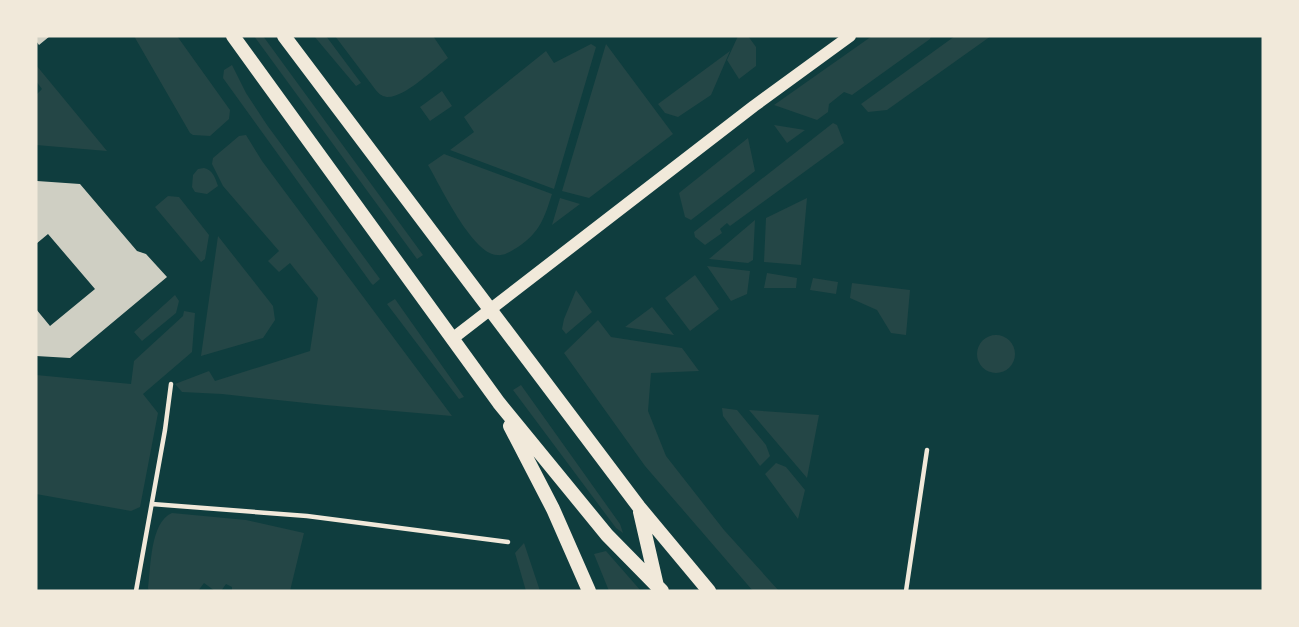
<svg xmlns="http://www.w3.org/2000/svg" width="1299" height="627" font-family="Inter,sans-serif">
  <style>
    .green { fill: #244646 }
    .building { fill: #cfcfc3 }
    .lines { fill: none; stroke-linecap: round; stroke-linejoin: round }
    .service { stroke: #f1e9da; stroke-width: 4.5 }
    .secondary { stroke: #f1e9da; stroke-width: 12 }
    .primary { stroke: #f1e9da; stroke-width: 14 }
  </style>
  <rect width="100%" height="100%" fill="#0f3d3e"/>
  <!-- green -->
  <path class="green" d="M134 36H177L230 110 229 119 210 136 193 135 190 133Z
    M254 36H263L423 255 417 259Z
    M314 36H326L361 83 356 86Z
    M335 36H433L448 58C434 69 404 98 387 97 381 96 378 93 375 89Z
    M738 36H748L756 47V66L739 79 727 60Z
    M872 36H931L930 39 852 95 844 92 829 104 828 112 817 120 774 105Z
    M955 36H991L887 110 868 112 861 104Z
    M591 44 596 47 554 189 450 150 474 132 464 117 546 51 554 63Z
    M606 44 673 134 589 198 562 191Z
    M730 51 711 95 678 117 665 113 658 104Z
    M36 65 107 151 36 145V95L42 89 36 81Z
    M232 65 246 93 267 125 380 279 373 285 371 283 223 78 224 70Z
    M442 91 452 106 430 121 420 107Z
    M833 123 837 125 844 143 730 226 727 223 720 229 722 233 705 245 695 237 694 232Z
    M774 125 805 130 787 143Z
    M246 135 262 161 452 416 325 405 222 394 182 392 175 384 209 371 215 381 310 351 318 298 290 263 279 272 268 261 279 251 223 186 212 164 213 158 239 136Z
    M748 138 755 171 691 220 685 217 679 193Z
    M444 154 552 194C544 219 540 232 518 247 511 251 505 256 497 255 472 254 440 185 428 165Z
    M204 168C213 170 215 178 218 186L207 194 195 192 192 187 193 175 198 169Z
    M168 196 179 197 209 235 205 259 201 262 155 207Z
    M560 198 580 204 552 225Z
    M807 198 801 265 764 262 766 218Z
    M755 220 753 260 748 263 709 259Z
    M218 236 273 306 275 320 263 338 201 356Z
    M707 266 750 271 747 294 731 301Z
    M767 273 797 278 796 288H764Z
    M695 275 719 309 690 331 665 298Z
    M813 278 838 282 836 294 810 290Z
    M852 283 910 290 906 335 891 333 877 310 850 298Z
    M576 290 592 312 566 334 562 329 564 319Z
    M175 295 179 301 176 313 142 341 134 332Z
    M395 299 464 397 459 399 387 304Z
    M652 307 674 335 625 327Z
    M184 311 195 313 192 352 143 394 158 413 140 507 131 511 36 494V375L131 384 134 361 183 316Z
    M598 320 611 337 682 348 699 371 651 373 648 411 666 456 724 530 779 591H753L645 466 564 353Z
    M977 354a19 19 0 1 1 38 0a19 19 0 1 1-38 0Z
    M521 385 620 524 623 533 616 528 513 390Z
    M722 408 737 410 766 445 770 456 760 466 723 416Z
    M749 410 819 415 807 478Z
    M776 463 786 467 805 490 798 519 765 474Z
    M172 513 246 520 304 533 290 591H232V587L226 584 221 591H215L204 583 198 591H149L148 588C151 567 150 522 172 513Z
    M524 543 540 591H526L515 553Z
    M606 551 641 591H609L594 554Z"/>
  <!-- building -->
  <path class="building" d="M36 36H50L39 45 36 41Z
    M37 181 80 184 137 251 146 254 167 277 70 358 36 356V309L50 326 95 289 48 234 36 244Z"/>
  <g class="lines">
    <!-- service -->
    <path class="service" d="M152 504 307 516 508 542
      M136 591 165 430 171 384
      M906 591 927 450"/>
    <!-- secondary -->
    <path class="secondary" d="M452 339 754 106 850 36"/>
    <!-- primary -->
    <path class="primary" d="M233 36 499 403 607 535 662 591
      M284 36 639 507 709 591
      M510 426 553 509 589 591
      M640 512 657 586"/>
  </g>
  <!-- border -->
  <rect width="1299" height="627" fill="none" stroke="#f1e9da" stroke-width="75"/>
</svg>
